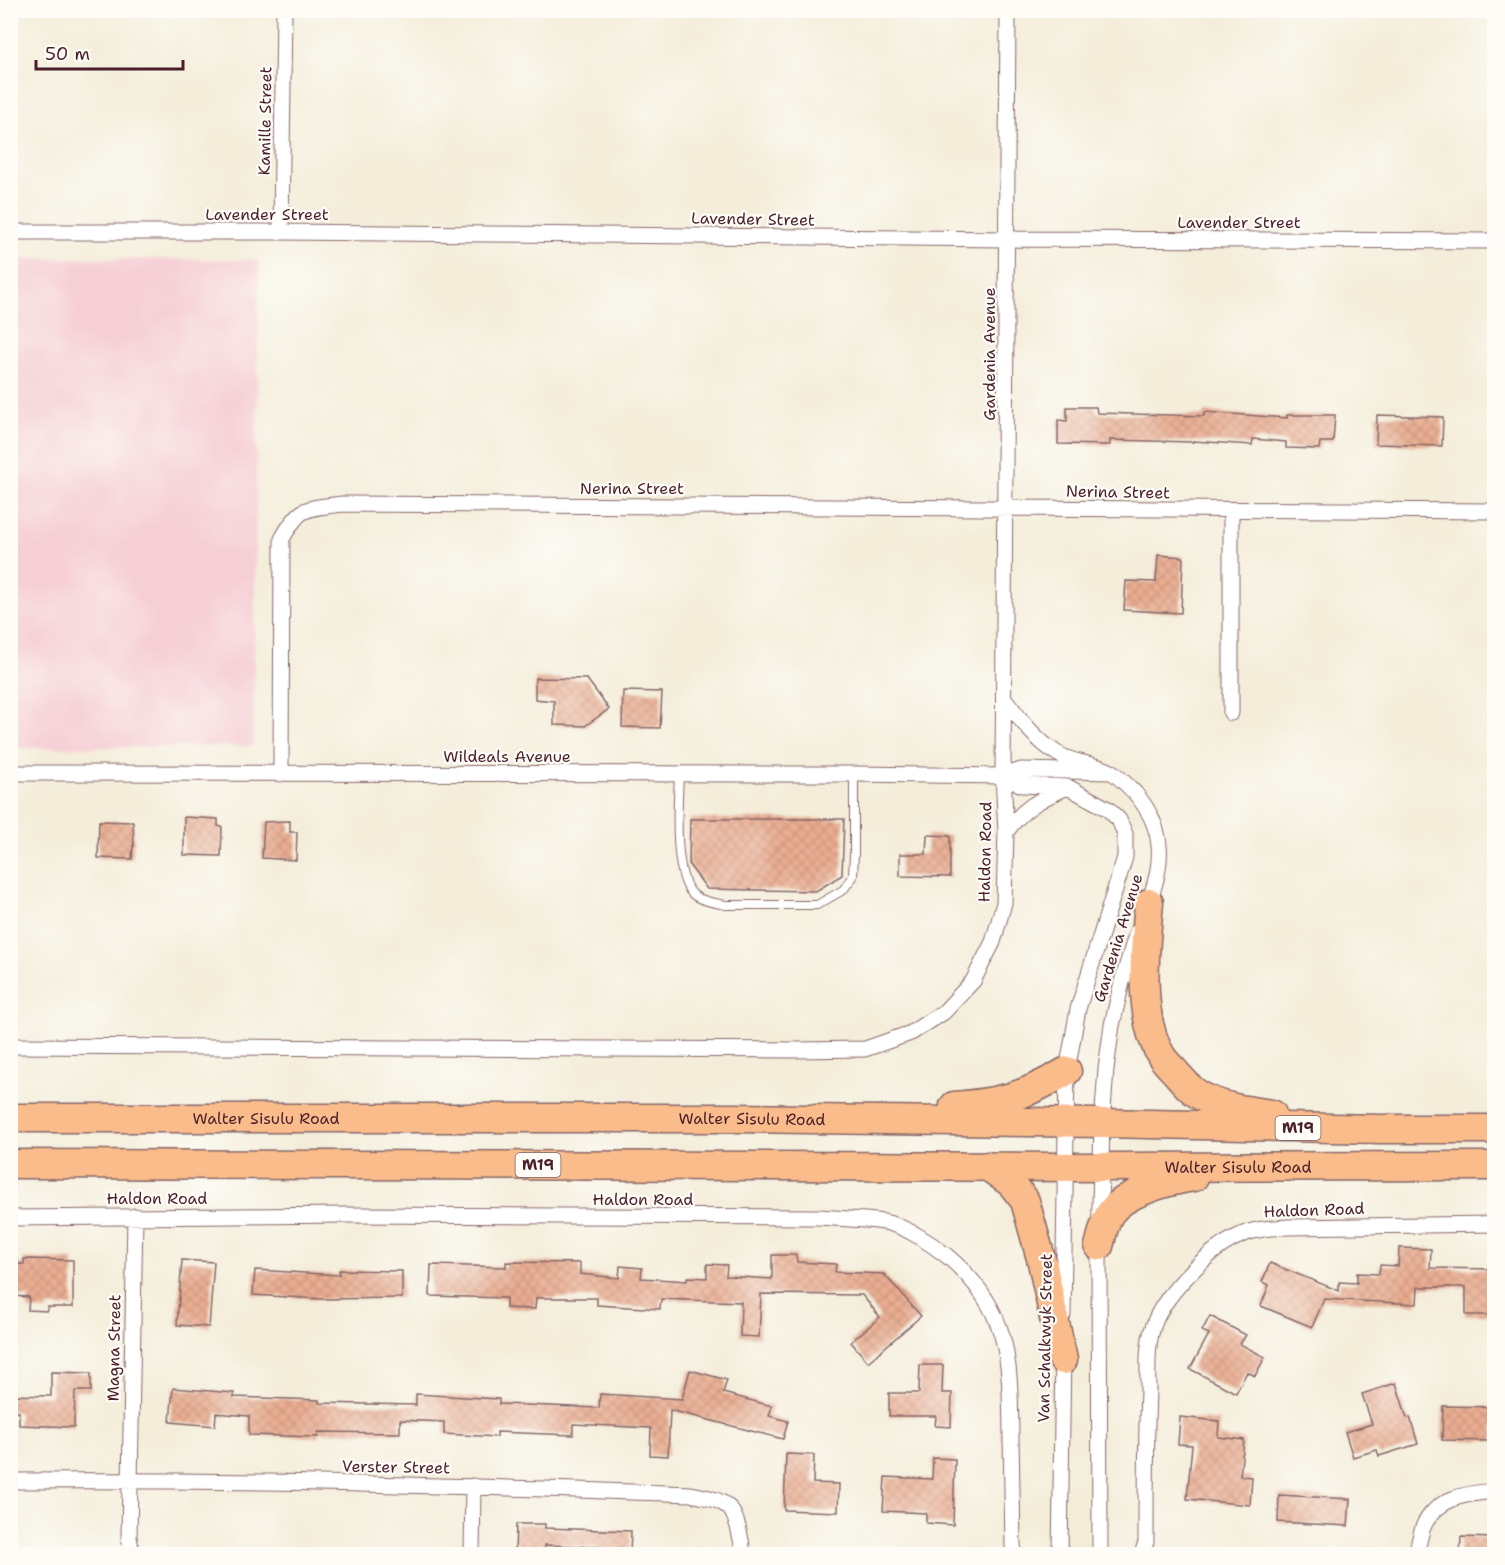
<svg xmlns="http://www.w3.org/2000/svg" width="1505" height="1565" font-family="'Shantell Sans',sans-serif">
  <style>
    .built { fill: #f6cfd5 }
    .building { fill: url(#building-cross-hatch) }
    .lines { fill: none; stroke-linecap: round; stroke-linejoin: round }
    .lane-casing { stroke: #866768; stroke-width: 10 }
    .street-casing { stroke: #866768; stroke-width: 17 }
    .highway-casing { stroke: #866768; stroke-width: 31 }
    .lane { stroke: #fff; stroke-width: 8 }
    .street { stroke: #fff; stroke-width: 15 }
    .highway { stroke: #fabc8b; stroke-width: 28 }
    .labels { text-anchor: middle; dominant-baseline: central; stroke-width: 4.5; stroke-linejoin: round; paint-order: stroke }
    .shield { fill: #fdfcf7; stroke: #806168; stroke-width: 1.5 }
    .shield-label { font-size: 15px; font-weight: bold; fill: #4a1f2b }
    .street-label { font-size: 16px; fill: #4a1f2b; stroke: #fdfcf7 }
  </style>
  <defs>
    <pattern id="building-cross-hatch" width="8" height="8" patternUnits="userSpaceOnUse" patternTransform="scale(1.5)"><rect width="8" height="8" fill="#eaae92"/><path d="M0 0l8 8M0 8l8-8" fill="none" stroke="#ca957e"/></pattern>
  </defs>
  <rect width="100%" height="100%" fill="#fdfcf7"/>
  <filter id="ink" filterUnits="userSpaceOnUse"><feTurbulence type="fractalNoise" baseFrequency=".0167" numOctaves="2"/><feDisplacementMap in="SourceGraphic" scale="12" xChannelSelector="R" yChannelSelector="G"/><feConvolveMatrix kernelMatrix="1 2 1 2 8 2 1 2 1" color-interpolation-filters="sRGB"/></filter>
  <filter id="wash" filterUnits="userSpaceOnUse"><feTurbulence type="fractalNoise" baseFrequency=".008" numOctaves="4" result="noise"/><feDisplacementMap in="SourceGraphic" scale="24" xChannelSelector="R" yChannelSelector="G"/><feGaussianBlur stdDeviation="1.35" result="paint"/><feColorMatrix in="noise" values="0 0 0 0 0 0 0 0 0 0 0 0 0 0 0 0 0 1.4 0 .05"/><feComposite in="paint" operator="in"/></filter>
  <g filter="url(#wash)">
    <rect width="100%" height="100%" fill="#f4edda"/>
    <!-- built -->
    <path class="built" d="M11 258 259 260 253 746 11 748Z"/>
    <g id="blocks">
      <!-- building -->
      <path class="building" d="M1067 407H1096L1097 413 1204 416 1205 412 1287 418V415H1335L1333 442H1320L1319 449 1286 448V442L1253 439 1252 445 1193 441V442L1110 440V445L1058 444V420L1067 421Z
        M1377 415 1443 417 1442 446 1376 444Z
        M1158 555 1183 557 1181 613 1124 610 1126 581 1156 582Z
        M535 678 587 679 609 709 585 726 554 725V701L535 699Z
        M623 691 662 692 660 728 622 727Z
        M184 817 218 819V826L222 827 221 856 184 855Z
        M690 819H844L842 875 816 891 707 889 689 865Z
        M99 821 133 822 134 846H133L132 859 98 858Z
        M290 821V832H297L296 860 262 858 264 822Z
        M927 835 950 836V877L900 876V854H926Z
        M1399 1248 1431 1249 1430 1268 1494 1269 1493 1315H1466V1287H1418L1417 1304 1324 1299 1312 1327 1261 1306 1269 1285 1262 1282 1270 1263 1339 1291V1282L1357 1283V1273L1379 1274 1380 1265 1398 1266Z
        M772 1255H796L797 1262 836 1264 835 1272 884 1274 921 1316 868 1362 851 1342 880 1317 862 1295 761 1294 759 1337 740 1336 741 1302 661 1299 660 1309 597 1305V1298H536L535 1309 506 1308V1298L430 1296 431 1265 506 1267V1262L580 1263V1274L619 1278 620 1266 642 1268 641 1278 687 1281V1277L707 1278V1264L727 1265 726 1276 772 1279Z
        M24 1259 73 1260V1307H47V1311L28 1310 29 1297 10 1296V1264H24Z
        M182 1260 214 1262 209 1327 177 1325Z
        M255 1270 339 1275V1270L402 1271V1298L321 1299 253 1295Z
        M1210 1316 1246 1335 1240 1344 1265 1357 1255 1376 1247 1372 1236 1393 1190 1369 1209 1334 1202 1331Z
        M920 1365H943L942 1393H952L951 1427 935 1426 936 1416H889V1393H919Z
        M690 1370 727 1380 723 1393 772 1406 769 1416 788 1421 783 1439 670 1410 668 1456 650 1455 651 1428 573 1424V1435L497 1432V1437L444 1434V1422L400 1420V1433L318 1432V1437L249 1435V1416L216 1413 215 1426 170 1422 173 1388 234 1393V1397L319 1400V1403L416 1405V1394L499 1399V1404L599 1408 600 1394 682 1399Z
        M51 1372 91 1373V1391H75L74 1427 19 1425V1412L10 1411V1395L51 1396Z
        M1396 1383 1407 1418 1410 1417 1418 1444 1379 1456 1377 1450 1353 1457 1345 1432 1372 1424 1362 1394Z
        M1443 1406 1494 1407V1441L1442 1440Z
        M1180 1417 1219 1421 1218 1437 1244 1440 1240 1476 1252 1477 1250 1505 1187 1499 1192 1445 1178 1444Z
        M786 1454 814 1455 813 1483 839 1484 838 1512 784 1510Z
        M933 1458 955 1459 953 1525 926 1523V1513L883 1511 885 1477 932 1479Z
        M1279 1495 1350 1499 1348 1526 1278 1522Z
        M516 1524H545V1528L631 1531 630 1554H599V1547L545 1545V1554H515Z
        M1461 1537 1494 1538V1554H1460Z"/>
    </g>
  </g>
  <g filter="url(#ink)">
    <use href="#blocks" fill-opacity="0" stroke="#866768" stroke-width="1.5"/>
    <g class="lines">
      <defs>
        <path id="lane" d="M679 774C678 800 672 881 695 896 704 902 716 903 726 905H817L843 890 853 877 854 854V774"/>
        <path id="street" d="M10 232H281L1008 239 1494 241
          M281 232 284 10
          M1004 698C1020 719 1035 740 1058 754 1074 764 1095 763 1111 772 1119 776 1128 786 1135 793 1167 830 1164 866 1146 909
          M1231 713V511
          M10 773 854 774 1003 776 1021 770 1112 772
          M281 774 282 539C301 505 305 509 342 504L1494 511
          M1003 776 1022 785 1068 787 1108 809 1119 820 1125 834V857L1078 1009 1067 1071 1063 1315
          M1006 832C1023 808 1039 800 1065 788
          M10 1046 797 1050 865 1049 911 1033 944 1012 973 981 993 942 1004 903 1006 832 1003 776 1008 10
          M10 1218 348 1215 820 1217C841 1219 863 1219 884 1222 905 1226 931 1243 947 1256 1011 1309 1010 1361 1011 1437 1012 1473 1012 1510 1013 1546L1015 1554
          M10 1481C237 1479 464 1486 691 1494 703 1497 717 1498 727 1506 737 1513 742 1542 743 1554
          M132 1554 129 1537 135 1216
          M472 1554 473 1486
          M1060 1554 1063 1354
          M1100 1554 1099 1246 1102 1123 1106 1069 1112 1025 1122 982 1137 932
          M1142 1554 1146 1542C1146 1491 1146 1441 1148 1391 1148 1367 1146 1341 1156 1319 1168 1292 1208 1251 1235 1238 1251 1229 1269 1228 1288 1227L1494 1224
          M1416 1554C1419 1545 1420 1532 1425 1523 1440 1496 1467 1494 1494 1491"/>
        <g id="highway">
          <path d="M1149 903C1145 948 1137 1018 1162 1057 1166 1063 1173 1069 1177 1074 1186 1084 1193 1093 1205 1098 1224 1108 1251 1111 1272 1114"/>
          <path d="M954 1106C1004 1102 1024 1096 1067 1071"/>
          <path id="s1" d="M10 1118H736L1102 1123 1380 1129H1494"/>
          <path id="s2" d="M10 1164 1100 1167 1494 1166"/>
          <path d="M987 1166 1011 1183 1025 1201 1042 1262 1063 1360"/>
          <path d="M1099 1246C1102 1236 1104 1224 1109 1215 1123 1192 1169 1181 1194 1177"/>
        </g>
      </defs>
      <!-- lane casing -->
      <use href="#lane" class="lane-casing"/>
      <!-- street casing -->
      <use href="#street" class="street-casing"/>
      <!-- highway casing -->
      <use href="#highway" class="highway-casing"/>
      <!-- lane -->
      <use href="#lane" class="lane"/>
      <!-- street -->
      <use href="#street" class="street"/>
      <!-- highway -->
      <use href="#highway" class="highway"/>
    </g>
  </g>
  <g class="labels">
    <!-- shield labels -->
    <g class="shield">
      <rect x="1275.5" y="1116" width="45" height="24" rx="4.5"/>
      <rect x="515.5" y="1153" width="45" height="24" rx="4.5"/>
    </g>
    <g class="shield-label">
      <text x="1298" y="1128">M19</text>
      <text x="538" y="1165">M19</text>
    </g>
    <!-- street labels -->
    <g class="street-label">
      <text transform="translate(265 121) rotate(-89)">Kamille Street</text>
      <text x="267" y="214">Lavender Street</text>
      <text transform="translate(753 219) rotate(1)">Lavender Street</text>
      <text x="1239" y="222">Lavender Street</text>
      <text transform="translate(989 354) rotate(-90)">Gardenia Avenue</text>
      <text x="632" y="488">Nerina Street</text>
      <text transform="translate(1118 492) rotate(1)">Nerina Street</text>
      <text x="507" y="756">Wildeals Avenue</text>
      <text transform="translate(985 852) rotate(-89)">Haldon Road</text>
      <text transform="translate(1118 938) rotate(-73)">Gardenia Avenue</text>
      <text stroke="none"><textPath href="#s1" startOffset="256">Walter Sisulu Road</textPath></text>
      <text stroke="none"><textPath href="#s1" startOffset="742">Walter Sisulu Road</textPath></text>
      <text stroke="none"><textPath href="#s2" startOffset="1228">Walter Sisulu Road</textPath></text>
      <text x="157" y="1198">Haldon Road</text>
      <text x="643" y="1199">Haldon Road</text>
      <text transform="translate(1314 1210) rotate(-2)">Haldon Road</text>
      <text transform="translate(1045 1338) rotate(-89)">Van Schalkwyk Street</text>
      <text transform="translate(114 1348) rotate(-89)">Magna Street</text>
      <text transform="translate(396 1467) rotate(1)">Verster Street</text>
    </g>
  </g>
  <!-- margin -->
  <rect width="1505" height="1565" fill="none" stroke="#fdfcf7" stroke-width="36"/>
  <!-- scale -->
  <path d="M36 60v9h147v-9" fill="none" stroke="#4a1f2b" stroke-width="3"/>
  <text x="45" y="60" font-size="18" fill="#4a1f2b" stroke="#fdfcf7" stroke-width="4.5" paint-order="stroke">50 m</text>
</svg>
